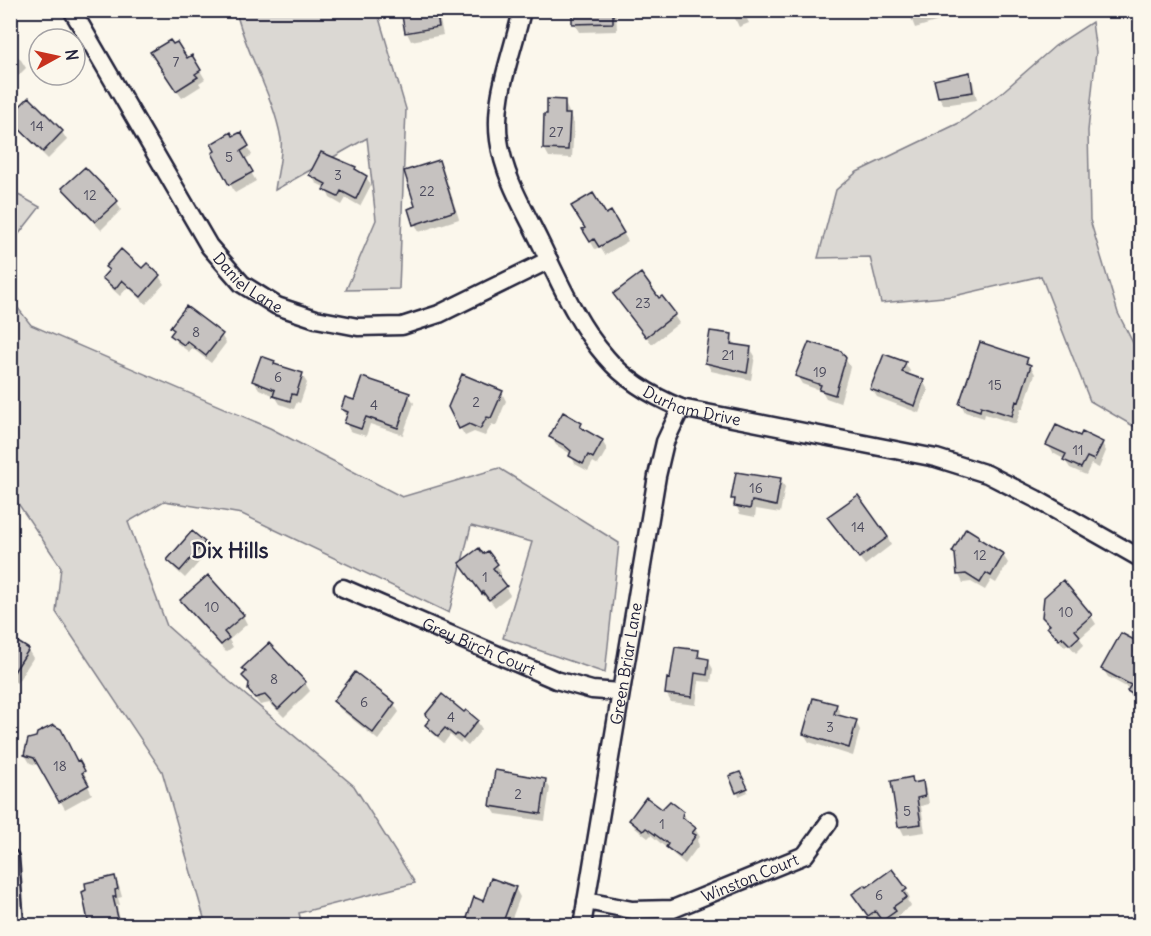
<svg xmlns="http://www.w3.org/2000/svg" width="1151" height="936" font-family="Delius,sans-serif">
  <style>
    .green { fill: #dbd8d3; stroke: #7e7d87; stroke-width: 1.5 }
    .shadow { fill: #0003 }
    .building { fill: #c6c2c0; stroke: #22223b; stroke-width: 1.5 }
    .lines { fill: none; stroke-linecap: round; stroke-linejoin: round }
    .street-casing { stroke: #22223b; stroke-width: 21 }
    .street { stroke: #fbf7ec; stroke-width: 16 }
    .labels { text-anchor: middle; dominant-baseline: central; stroke-width: 4.5; stroke-linejoin: round; paint-order: stroke }
    .number-label { font-size: 14px; fill: #4b4a5c }
    .street-label { font-size: 16px; fill: #22223b; stroke: #fbf7ec }
    .district-label { font-size: 22px; font-weight: bold; fill: #22223b; stroke: #fbf7ec }
  </style>
  <rect width="100%" height="100%" fill="#fbf7ec"/>
  <filter id="ink" filterUnits="userSpaceOnUse"><feTurbulence type="fractalNoise" baseFrequency=".0167" numOctaves="2"/><feDisplacementMap in="SourceGraphic" scale="12" xChannelSelector="R" yChannelSelector="G"/><feConvolveMatrix kernelMatrix="1 2 1 2 8 2 1 2 1" color-interpolation-filters="sRGB"/></filter>
  <g filter="url(#ink)">
    <!-- green -->
    <path class="green" d="M236 11H377L406 109 399 289 346 290 376 220 367 138 275 190C277 174 283 154 281 139 273 93 246 55 236 11Z
      M1092 22 1096 52 1088 131 1090 220 1118 313 1140 357V430L1090 401 1041 276 954 296 881 303 870 257 818 258 836 190 857 172 959 123 1000 94 1055 46Z
      M11 191 40 207 11 244Z
      M10 298 31 325 270 428 402 497 499 468 619 543 605 673 503 638 532 542 471 526 449 613 242 514 164 501 128 522 167 626 230 682 354 786 415 883 299 913 302 925H206L162 771 56 612 61 567 11 493Z"/>
    <!-- shadow -->
    <path class="shadow" d="M411 10H438L443 35 411 41 407 33 404 17 412 16Z
      M574 10H616L617 31 579 32 574 23Z
      M731 10H776L747 19 749 23 739 27Z
      M908 10H962L963 14 915 28Z
      M10 50 21 60 26 68 10 84Z
      M192 57 205 79 199 83 201 86 182 98 156 61 187 60Z
      M969 74 973 82 977 100 944 105 939 97Z
      M29 99 62 132 67 140 48 159 15 126 10 118Z
      M564 101 574 124 572 158 549 157 544 148Z
      M240 134 252 155 244 160 256 181 235 193 214 153Z
      M438 161 443 169 459 219 419 232 415 224Z
      M311 175 366 177 371 185 360 206 346 198 342 205 330 198 326 188 316 183Z
      M1140 186V208L1133 189Z
      M64 188 117 202 121 210 101 230 69 196Z
      M611 213 628 241 605 255 600 247 595 249 584 230Z
      M142 270 159 276 164 284 146 304 128 287 120 296 109 286 104 278 110 272Z
      M662 298 679 323 652 344 620 303 659 300Z
      M172 327 221 335 226 343 211 363 192 348 189 352 177 343 172 335 174 331Z
      M731 336 736 346 750 348 755 356 751 380 711 371 707 363Z
      M845 358 850 367 840 403 826 398 822 391 802 384 797 376Z
      M1027 359 1035 374 1023 409H1021L1016 424 985 414 984 418 965 412 961 404Z
      M274 362 276 366 302 375 307 383 300 403 297 402 294 409 280 404 275 396 259 389 254 381Z
      M905 363 910 371 908 376 923 381 928 390 919 413 877 397 872 389Z
      M502 393 506 401 496 426 492 424 485 436 474 432 465 436 460 428Z
      M409 395 414 403 403 435 370 424 366 436 350 431 345 422 347 417 343 409 355 402Z
      M581 424 585 432 602 441 607 449 598 465 593 462 588 471 575 464 571 454 556 445 551 437Z
      M1080 438 1102 443 1106 451 1099 468 1091 464 1086 475 1070 468 1064 459 1053 453 1048 445Z
      M780 479 785 487 780 513 756 509 755 517 740 514 733 498Z
      M834 526 887 537 891 545 865 565Z
      M193 533 204 543 209 551 185 578 174 568 169 560Z
      M978 537 981 542 1003 555 1008 563 996 583 991 580 985 590 971 582 963 583 959 575 957 558 953 552Z
      M483 556 497 565 501 573 498 576 510 595 495 607 489 599 487 600 465 571Z
      M207 577 243 616 247 624 229 640 233 647 226 652 186 608 182 600Z
      M1091 616 1096 624 1080 638 1084 645 1076 653 1068 644 1065 647 1054 635 1044 617Z
      M1122 635 1140 645V703L1134 700 1129 691 1130 689 1108 677 1103 669Z
      M10 637 12 640 28 650 33 658 17 683 10 679Z
      M269 645 305 683 310 691 284 717 270 703 260 705 249 690 250 686 244 676Z
      M698 652 702 660H708L713 669 711 682 699 681 696 705 671 702 666 693 671 680Z
      M355 674 394 704 399 712 378 740 340 709 335 701Z
      M836 705 841 714 840 717 856 722 860 730 853 756 809 742 804 734Z
      M466 712 477 721 482 729 468 746 462 741 460 743 450 735 444 743 432 733 427 725 430 721 427 715 464 714Z
      M38 739 77 763 78 762 88 780 86 782 92 794 65 809 40 766 30 763 25 755Z
      M742 777 748 792 739 796 737 792Z
      M911 779 914 784 922 783 927 791 929 804 921 806 925 832 904 835 900 827Z
      M545 780 550 788 545 821 496 814 491 806Z
      M662 811 682 812 687 820 686 823 695 829 700 837 697 841 699 845 685 864 651 835 648 838 635 828 631 820Z
      M115 878 119 886 122 897 118 898 120 905H117L121 926H91Z
      M515 888 520 897 509 926H473L468 917 484 903Z
      M866 889 906 890 910 898 907 900 911 906 897 916 900 920 892 926H886L880 918 873 923 858 902Z"/>
    <!-- building -->
    <path class="building" d="M409 10H436L439 27 405 33 402 16 410 15Z
      M572 10H613V23L572 24Z
      M170 40 173 44 177 42 187 58 192 55 201 70 195 74 198 77 176 91 150 52Z
      M970 72 973 92 938 97 934 80Z
      M29 97 63 131 43 152 10 120V116Z
      M547 99 565 100V114H570L568 150 543 149 544 114H547Z
      M231 132 233 136 241 132 249 146 241 151 253 172 229 185 212 153 215 151 211 144Z
      M321 152 356 167 355 169 367 176 356 199 341 191 338 197 323 190 326 184 309 175Z
      M439 160 455 211 413 225 408 209 415 206 404 171Z
      M85 167 118 201 95 222 62 188Z
      M593 193 606 214 611 211 624 233 599 247 594 239 590 242 582 229 585 228 571 206Z
      M121 249 142 268 147 263 160 275 141 297 122 280 115 289 102 278 109 270 105 267Z
      M641 273 659 298 662 296 676 314 646 337 613 294Z
      M186 306 223 334 206 356 187 341 184 345 170 335 174 330 170 327Z
      M710 331 732 334 731 344 751 347 747 373 705 363Z
      M809 342 841 351 846 358 835 395 819 390 821 385 795 376Z
      M980 342 1028 358 1026 363 1031 365 1019 402 1016 401 1012 416 981 406 980 411 959 404Z
      M884 354 906 362 902 372 924 380 915 406 870 389Z
      M261 356 275 361 274 364 303 373 296 395 292 394 290 401 273 396 275 390 252 381Z
      M462 374 503 391 491 418 487 417 480 429 469 424 459 429 448 407Z
      M362 377 410 393 398 428 366 417 361 429 344 423 348 412 341 409 345 397 354 400Z
      M563 412 582 423 580 427 603 440 593 458 588 455 583 464 569 456 571 451 564 445 549 437Z
      M1056 425 1080 436 1082 432 1103 442 1094 460 1087 457 1081 468 1063 460 1066 454 1046 445Z
      M736 472 767 477 768 476 781 478 776 506 752 501 750 509 734 506 735 499H731Z
      M858 495 888 537 859 558 827 517Z
      M966 528 979 536 978 538 1004 554 991 576 986 573 980 583 966 574 957 575 955 554 952 552Z
      M192 531 205 542 180 571 167 560Z
      M479 548 483 554 488 551 498 564 493 568 507 586 489 600 483 592 482 594 459 563Z
      M208 575 244 615 224 632 229 638 221 645 180 600Z
      M1063 580 1092 615 1075 630 1080 636 1070 645 1062 637 1059 640 1047 627 1050 625 1042 617 1044 597Z
      M1121 633 1140 643 1135 652 1140 655V699L1127 691 1131 685 1101 669Z
      M10 637 29 649 10 678Z
      M269 643 306 682 278 709 265 695 255 698 248 690 249 683 242 676 246 672 242 668Z
      M675 647 699 650 698 657 709 659 707 675 695 673 692 697 665 694 667 678 670 679Z
      M355 672 395 703 373 733 333 701Z
      M442 694 464 712 466 710 478 720 463 739 457 734 455 736 445 728 438 736 425 725 430 719 425 715Z
      M813 698 837 704 834 714 857 720 849 748 803 734Z
      M53 725 61 729 77 761 79 760 85 771 82 773 89 785 59 802 34 758 24 755 28 739 36 737 37 733Z
      M495 770 546 779 541 814 490 806Z
      M740 772 748 788 736 793 729 776Z
      M912 777 913 783 923 781 925 796 917 798 921 824 898 827 891 781Z
      M646 797 662 809 670 801 683 811 682 817 696 828 692 833 696 835 680 857 666 847 668 844 646 828 643 831 629 820Z
      M892 869 907 889 903 892 907 897 893 907 896 911 882 921 875 911 868 916 852 894 865 885 867 887Z
      M115 876 118 889 115 890 116 897H113L120 926H89L82 892 86 890 85 883Z
      M491 878 516 887 504 919 500 920 498 926H489L467 918 474 897 483 901Z"/>
    <g class="lines">
      <defs>
        <g id="street">
          <path id="s1" d="M72 10 209 246 242 284 277 306 316 319 358 327 402 326 439 314 549 260"/>
          <path id="s2" d="M522 10C513 53 493 96 499 140 504 177 524 209 540 242 559 281 577 324 606 357 626 381 652 396 681 408L936 458 987 474 1036 499 1140 558"/>
          <path id="s3" d="M343 588 556 680 592 690 620 692"/>
          <path d="M10 858 15 926"/>
          <path id="s4" d="M586 901 632 910 673 909 805 855 829 822"/>
          <path id="s5" d="M582 926 657 476 665 442 681 408"/>
        </g>
      </defs>
      <!-- street casing -->
      <use href="#street" class="street-casing"/>
      <!-- street -->
      <use href="#street" class="street"/>
    </g>
  </g>
  <g class="labels">
    <!-- number labels -->
    <g class="number-label">
      <text x="176" y="62">7</text>
      <text x="37" y="126">14</text>
      <text x="556" y="132">27</text>
      <text x="229" y="157">5</text>
      <text x="338" y="175">3</text>
      <text x="427" y="191">22</text>
      <text x="90" y="195">12</text>
      <text x="643" y="303">23</text>
      <text x="196" y="332">8</text>
      <text x="728" y="355">21</text>
      <text x="820" y="372">19</text>
      <text x="278" y="377">6</text>
      <text x="995" y="385">15</text>
      <text x="476" y="402">2</text>
      <text x="374" y="405">4</text>
      <text x="1078" y="450">11</text>
      <text x="756" y="488">16</text>
      <text x="858" y="527">14</text>
      <text x="980" y="555">12</text>
      <text x="485" y="577">1</text>
      <text x="212" y="607">10</text>
      <text x="1066" y="612">10</text>
      <text x="274" y="679">8</text>
      <text x="364" y="702">6</text>
      <text x="451" y="717">4</text>
      <text x="830" y="727">3</text>
      <text x="60" y="766">18</text>
      <text x="518" y="794">2</text>
      <text x="907" y="811">5</text>
      <text x="662" y="824">1</text>
      <text x="879" y="895">6</text>
    </g>
    <!-- street labels -->
    <g class="street-label">
      <text stroke="none"><textPath href="#s1" startOffset="327">Daniel Lane</textPath></text>
      <text stroke="none"><textPath href="#s2" startOffset="478">Durham Drive</textPath></text>
      <text stroke="none"><textPath href="#s3" startOffset="148">Grey Birch Court</textPath></text>
      <text stroke="none"><textPath href="#s5" startOffset="266">Green Briar Lane</textPath></text>
      <text stroke="none"><textPath href="#s4" startOffset="171">Winston Court</textPath></text>
    </g>
    <!-- district labels -->
    <g class="district-label">
      <text x="230" y="550">Dix Hills</text>
    </g>
  </g>
  <!-- margin -->
  <rect width="1151" height="936" fill="none" stroke="#fbf7ec" stroke-width="36"/>
  <rect x="18" y="18" width="1115" height="900" fill="none" stroke="#22223b" stroke-width="2" filter="url(#ink)"/>
  <!-- north arrow -->
  <g transform="translate(57 57) rotate(82)"><circle r="28" fill="#fbf7ec" stroke="#a4a2a5" stroke-width="1.5"/>
  <path d="M0-4.5L10 22L0 15L-10 22Z" fill="#c8321e"/>
  <text y="-9" font-size="16" font-weight="bold" text-anchor="middle" fill="#22223b">N</text>
  </g>
</svg>
